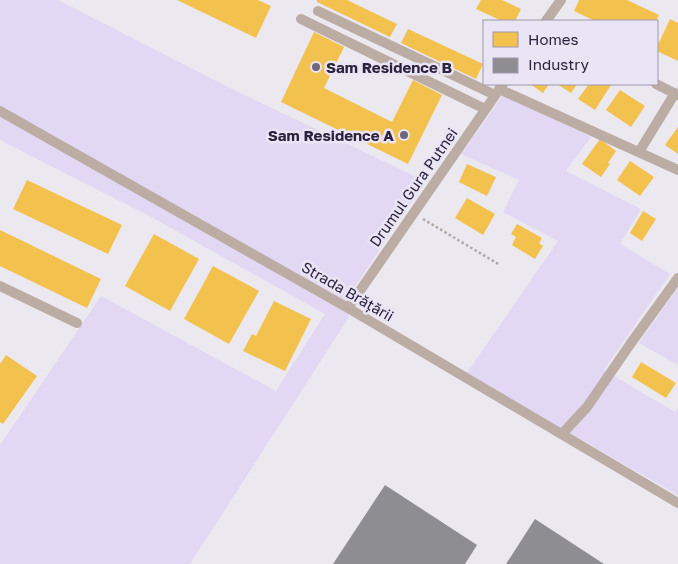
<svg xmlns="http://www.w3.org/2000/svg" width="678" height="564" font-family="'Golos Text',sans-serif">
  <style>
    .green { fill: #e2d8f4 }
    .homes { fill: #f2c14e }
    .industry { fill: #8d8d92 }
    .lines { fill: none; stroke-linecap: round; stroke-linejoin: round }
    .path { stroke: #b0a7a4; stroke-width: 2.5; stroke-dasharray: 2.5 2.5; stroke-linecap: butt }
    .street { stroke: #bbada4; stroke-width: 10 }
    .poi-dot { fill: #70677c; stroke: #eae5f4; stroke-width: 2 }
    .labels { text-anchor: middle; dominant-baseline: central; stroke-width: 5; stroke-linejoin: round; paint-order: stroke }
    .poi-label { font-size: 15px; font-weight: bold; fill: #2d223d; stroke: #eae5f4; text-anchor: start }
    .street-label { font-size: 15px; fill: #2d223d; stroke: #eae5f4 }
  </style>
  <rect width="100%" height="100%" fill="#ebe8f0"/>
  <!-- green -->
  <path class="green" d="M0 0H58L234 90 425 181 347 299 349 317 190 564H0V445L101 296 276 391 325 314 155 219 0 140Z
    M504 94 591 137 566 171 641 209 620 244 670 274 604 370 675 412 678 408V495L466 374 558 241 503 212 519 180 461 154Z
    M678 287V365L639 343Z"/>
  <!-- homes -->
  <path class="homes" d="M177 0H258L271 6 256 38Z
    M317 0H347L397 24 390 37 317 2Z
    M481 0H502L521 9 515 21H502L476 9Z
    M579 0H627L659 15 656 21H595L574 11Z
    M670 19 678 23V61L657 51V47Z
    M408 29 483 64 476 79 401 43Z
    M314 32 344 47 324 88 392 122 413 80 442 95 408 164 281 102Z
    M530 84H549L543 93Z
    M557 84H577L571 93Z
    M589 84H610L611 85 595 110 578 99Z
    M620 90 645 106 631 127 606 110Z
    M678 127V154L665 145Z
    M600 139 616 151 608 163 610 164 601 177 582 164Z
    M630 161 654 177 640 196 617 180Z
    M467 164 496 177 487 196 459 182Z
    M27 180 122 225 108 254 13 209Z
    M467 198 495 214 483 235 455 218Z
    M643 211 656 219 642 241 630 233Z
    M517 224 542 238 539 243 543 246 535 259 512 245 516 237 511 234Z
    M0 230 101 279 87 308 0 266Z
    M154 234 199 259 170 311 125 286Z
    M213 266 259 291 229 344 184 319Z
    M274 301 311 319 285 371 243 351 252 334 256 336Z
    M6 355 37 376 3 424 0 422V364Z
    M641 362 676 383 666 398 632 377Z"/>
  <!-- industry -->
  <path class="industry" d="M385 485 477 545 465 564H333Z
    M535 519 604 564H506Z"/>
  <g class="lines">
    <!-- path -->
    <path class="path" d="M423 219 500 265"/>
    <!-- street -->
    <path class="street" d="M318 11 495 95
      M301 19 485 109
      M546 21 561 0
      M656 84 678 95
      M499 89 678 170
      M0 111 348 308 678 503
      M639 152 675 93
      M0 286 77 323
      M348 308 503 84
      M562 434 587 407 631 343 678 278"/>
  </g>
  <!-- markers -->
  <g class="poi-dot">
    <circle cx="316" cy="67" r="5"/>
    <circle cx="404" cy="135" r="5"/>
  </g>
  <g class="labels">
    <!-- poi labels -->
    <g class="poi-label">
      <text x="326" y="67">Sam Residence B</text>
      <text x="394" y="135" text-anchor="end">Sam Residence A</text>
    </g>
    <!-- street labels -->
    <g class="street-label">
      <text transform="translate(413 187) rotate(-55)">Drumul Gura Putnei</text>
      <text transform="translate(348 291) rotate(30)">Strada Brățării</text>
    </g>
  </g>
  <!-- legend -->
  <rect x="483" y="20" width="175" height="65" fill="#eae5f4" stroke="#9e97ab"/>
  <rect x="493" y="32" width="25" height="15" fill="#f2c14e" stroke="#9e97ab"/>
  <text x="528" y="45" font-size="15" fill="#2d223d">Homes</text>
  <rect x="493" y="58" width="25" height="15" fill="#8d8d92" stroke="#9e97ab"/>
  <text x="528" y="70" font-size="15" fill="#2d223d">Industry</text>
</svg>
